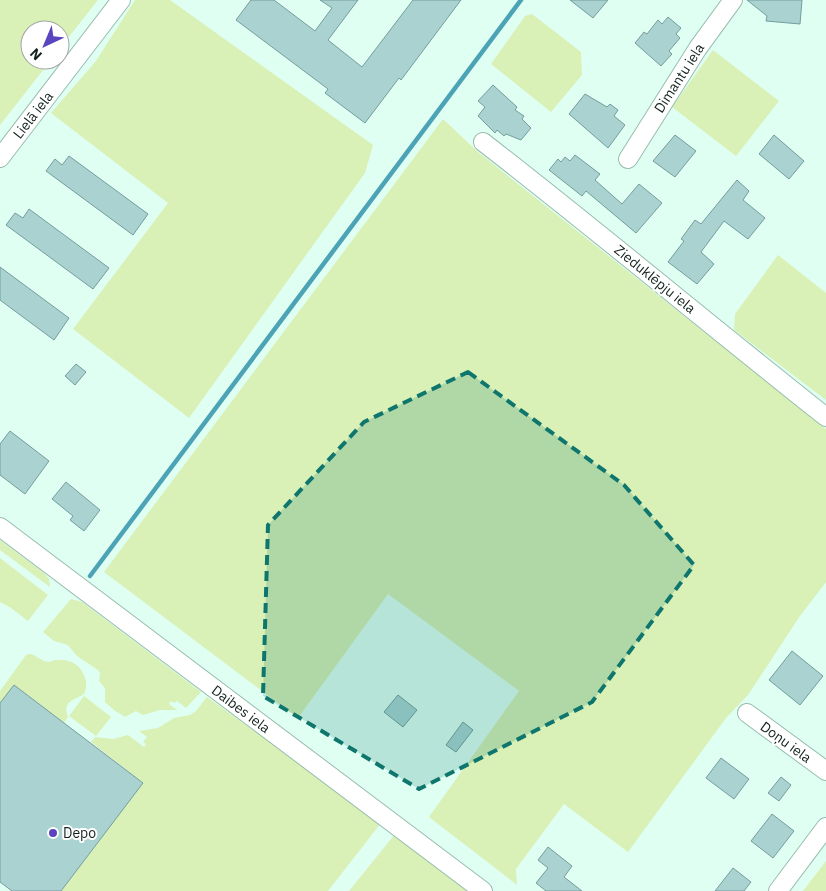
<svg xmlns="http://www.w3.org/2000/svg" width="826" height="891" font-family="'IBM Plex Sans',sans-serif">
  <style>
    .green { fill: #d9f0b6 }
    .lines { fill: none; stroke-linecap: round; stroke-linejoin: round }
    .stream { stroke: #4da3b6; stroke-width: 4.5 }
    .building { fill: #a9d2d1; stroke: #759d9c }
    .minor-casing { stroke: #98bdb0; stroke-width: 20 }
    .minor { stroke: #fff; stroke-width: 18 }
    .marked { fill: #0f766e; fill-opacity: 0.2; stroke: #0f766e; stroke-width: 4; stroke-dasharray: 10 6; stroke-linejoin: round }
    .poi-dot { fill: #5a45be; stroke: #fff; stroke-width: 2 }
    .labels { text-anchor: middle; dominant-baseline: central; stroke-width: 4; stroke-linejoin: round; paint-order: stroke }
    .street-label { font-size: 14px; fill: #14221d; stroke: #fff }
    .poi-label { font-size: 14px; fill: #14221d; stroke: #fff; text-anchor: start }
  </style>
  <rect width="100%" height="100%" fill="#e0fff3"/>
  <!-- green -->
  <path class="green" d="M0 0H98L60 48V30H30V60H51L0 125Z
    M135 0H170L373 145 365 173 189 418 73 329 168 203 51 113 96 61Z
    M532 14 581 52 582 75 551 112 491 64 525 16Z
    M713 50 779 101 736 156 672 107Z
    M443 119 478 152 826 429V582L800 616 748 695 726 718 628 852 564 804 516 869 517 885 429 817 519 691 388 594 298 718 104 572Z
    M778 255 826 293V400L734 330 735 314Z
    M0 540 44 573 49 579 50 587 0 550Z
    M0 558 48 595 28 621 11 608 0 602Z
    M71 599 82 602 201 692 186 708 177 701 174 703 171 701 169 704 177 710H160L143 715 136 711 125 717 114 710 105 702V688L99 681 100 673 98 670 77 656 68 645 54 641 43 632Z
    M30 654C36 655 41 661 48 662 51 662 52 661 55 660 68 659 79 663 84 675 87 682 87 687 84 694 73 701 62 701 68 717L64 723 14 685 0 703V691L26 655Z
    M84 696 111 717 96 736 69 716Z
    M207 697 381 823 328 891H61L143 783 91 742 95 737 113 739 128 735 144 747 146 744 143 742 147 737 139 731 158 728 174 718 190 715 196 711Z
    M395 834 471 891H349Z
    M826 861V891H803Z"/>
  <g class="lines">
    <!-- stream -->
    <path class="stream" d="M90 576 521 0"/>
  </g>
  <!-- building -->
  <path class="building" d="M251 0H274L315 31 332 8 320 0H358L328 40 362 67 413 0H461L401 80 399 78 365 123 325 93 328 89 236 20Z
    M570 0H608L593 18Z
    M747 0H802L800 24 766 21 767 16Z
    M668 17 681 28 676 34 680 38 669 51 672 54 661 66 635 43 644 32 647 34 658 20 662 24Z
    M493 85 517 107 515 110 524 116 522 119 531 128 521 140 506 134 504 136 497 130 495 133 478 116 485 107 478 101Z
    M585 94 607 107 610 104 618 110 614 116 625 125 608 148 569 114Z
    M675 135 696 151 675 177 653 161Z
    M774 135 804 161 789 179 759 154Z
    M575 155 600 174 595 180 622 204 639 184 662 203 636 233 586 191 582 196 549 170 558 159 561 162 565 157 570 161Z
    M69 156 148 214 133 235 46 171 55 159 62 165Z
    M737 180 749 191 743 200 765 218 748 239 724 221 701 252 714 264 697 284 668 262 684 241 681 239 695 220 701 224Z
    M29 209 109 268 93 289 6 225 15 213 23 218Z
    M0 267 69 318 54 340 0 300Z
    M76 364 86 372 75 385 65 376Z
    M10 431 49 461 25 494 0 475V444Z
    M66 482 100 510 84 531 70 520 73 516 52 499Z
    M792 651 823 676 800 705 769 680Z
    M14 685 143 783 61 891H12L0 882V703Z
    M398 695 417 710 403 727 384 712Z
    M463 722 473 730 456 752 446 745Z
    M721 758 749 779 734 799 706 778Z
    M781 777 791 785 779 801 768 793Z
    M772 814 794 831 773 858 751 841Z
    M548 847 572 866 564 877 582 891H546L536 883 548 868 538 860Z
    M733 868 751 882 744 891H715Z"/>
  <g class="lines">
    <defs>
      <path id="minor" d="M483 142C599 232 711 326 826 417
        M0 158 121 0
        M628 159 698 48 733 0
        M0 527 483 891
        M747 713 826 771
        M778 891 826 827"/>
    </defs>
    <!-- minor casing -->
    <use href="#minor" class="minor-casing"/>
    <!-- minor -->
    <use href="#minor" class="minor"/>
  </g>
  <!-- marked area -->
  <path class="marked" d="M468 372 624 485 694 565 592 702 419 789 263 696 268 525 364 422Z"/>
  <!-- markers -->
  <circle class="poi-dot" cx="53" cy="833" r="5"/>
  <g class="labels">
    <!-- street labels -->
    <g class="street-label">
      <text transform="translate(679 78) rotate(-57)">Dimantu iela</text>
      <text transform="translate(33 115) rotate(-52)">Lielā iela</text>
      <text transform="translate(655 279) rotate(39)">Zieduklēpju iela</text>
      <text transform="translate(241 709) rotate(37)">Daibes iela</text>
      <text transform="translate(786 742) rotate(36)">Doņu iela</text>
    </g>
    <!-- poi labels -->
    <g class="poi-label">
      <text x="63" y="833">Depo</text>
    </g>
  </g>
  <!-- north arrow -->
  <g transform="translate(45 45) rotate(224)"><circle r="24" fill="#ffffff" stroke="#a1a7a5"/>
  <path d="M0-4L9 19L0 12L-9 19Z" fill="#5a45be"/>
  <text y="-8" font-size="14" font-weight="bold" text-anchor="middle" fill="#14221d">N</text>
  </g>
</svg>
